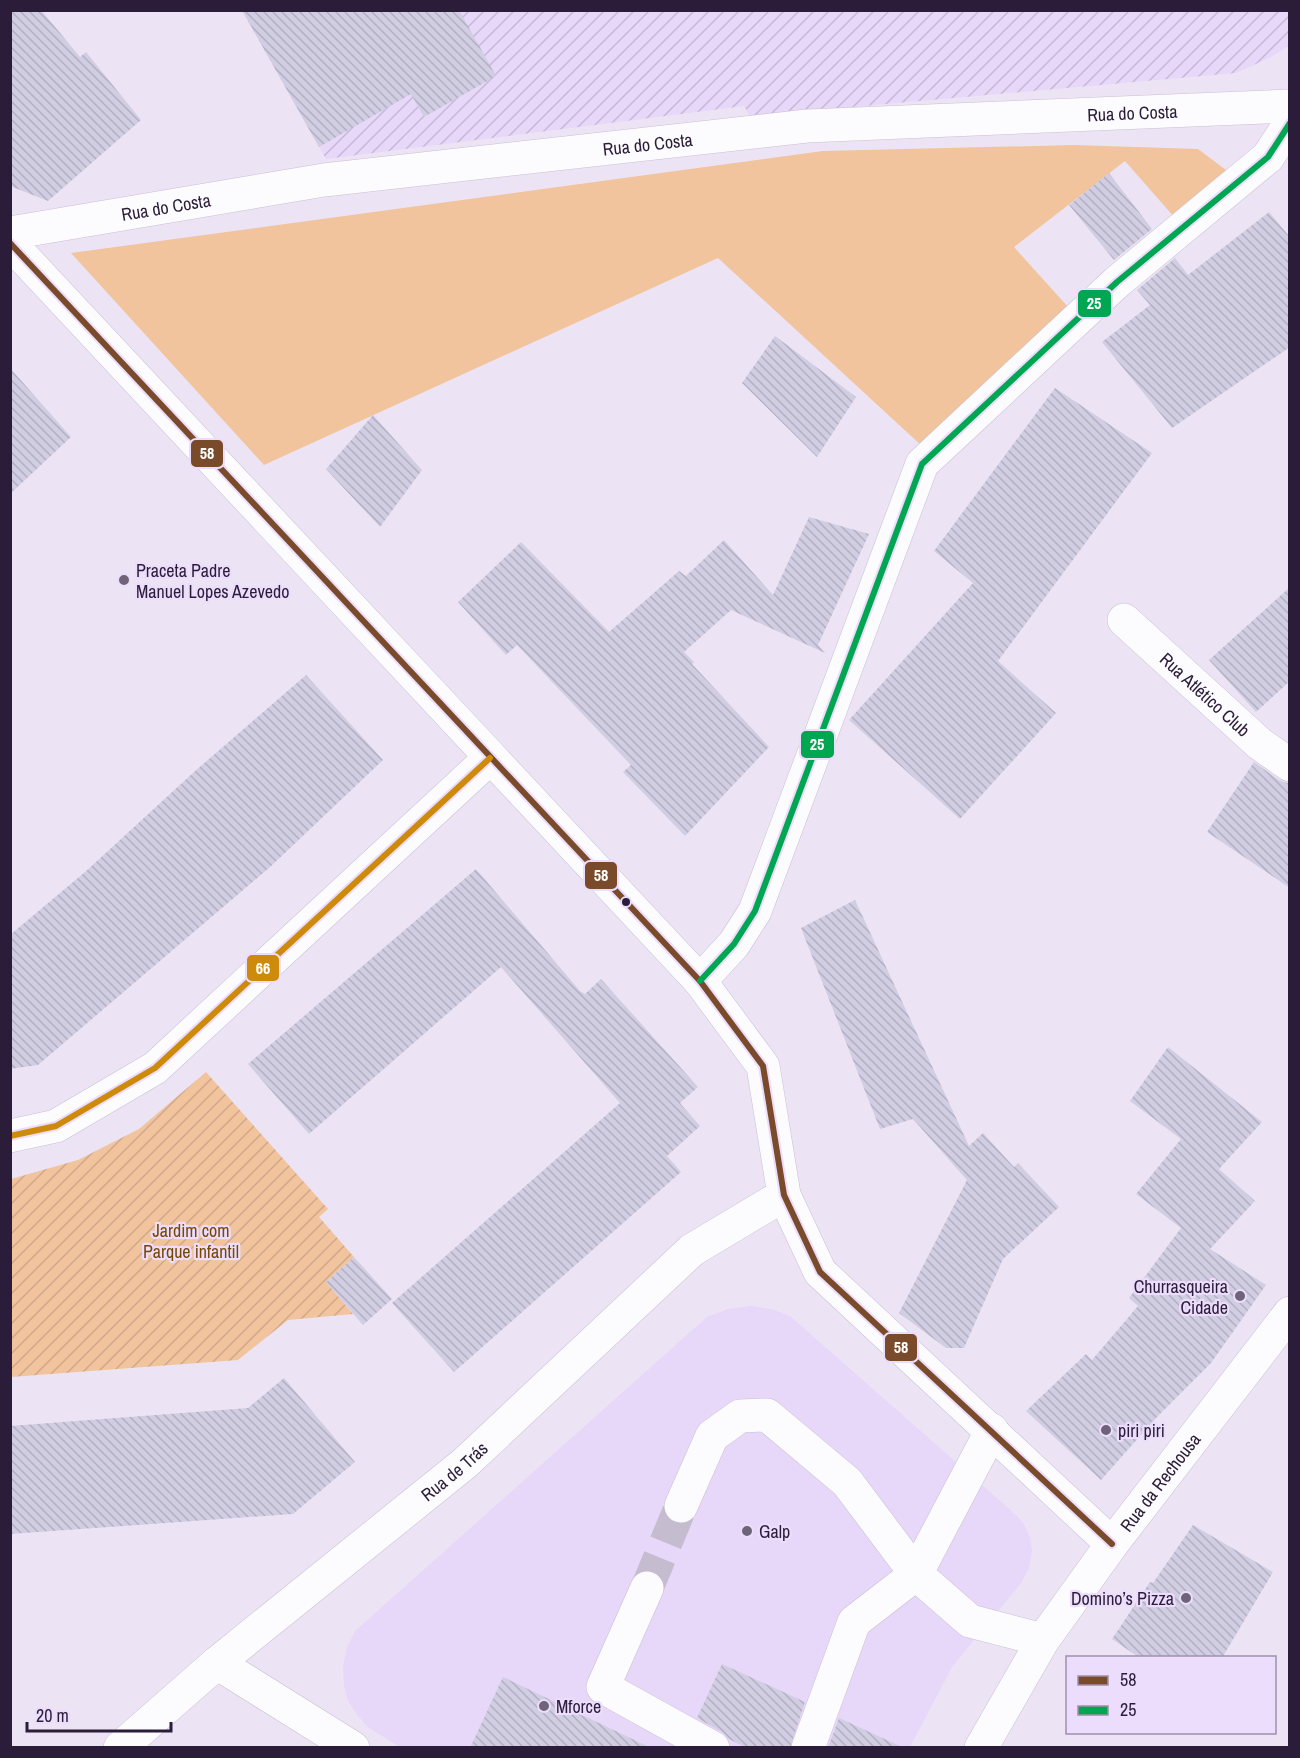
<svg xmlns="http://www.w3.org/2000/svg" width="1300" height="1758" font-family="'Archivo Narrow',sans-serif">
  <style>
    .built { fill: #e7d7f9 }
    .industrial { fill: url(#industrial-furrows) }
    .grass { fill: #f1c49e }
    .garden { fill: url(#garden-furrows) }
    .building { fill: url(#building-back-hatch) }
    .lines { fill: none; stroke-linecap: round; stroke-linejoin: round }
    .minor-tunnel { stroke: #c5bccf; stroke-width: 33; stroke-dasharray: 33 16; stroke-linecap: butt }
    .minor-casing { stroke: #c9bfd4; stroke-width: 34 }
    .major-casing { stroke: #c9bfd4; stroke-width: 34 }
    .minor { stroke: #fcfbfd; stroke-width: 33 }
    .major { stroke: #fcfbfd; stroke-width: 33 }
    .bus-1-casing { stroke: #ebddfb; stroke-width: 10 }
    .bus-2-casing { stroke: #ebddfb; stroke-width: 10 }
    .bus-3-casing { stroke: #ebddfb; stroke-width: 10 }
    .bus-1 { stroke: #7a4b2a; stroke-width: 6 }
    .bus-2 { stroke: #00a651; stroke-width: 6 }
    .bus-3 { stroke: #ce8b0b; stroke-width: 6 }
    .poi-dot { fill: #6f637a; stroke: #ebddfb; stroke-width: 2 }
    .bus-dot { fill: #2b1d39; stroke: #ebddfb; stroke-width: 2 }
    .labels { text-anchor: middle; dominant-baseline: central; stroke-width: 4.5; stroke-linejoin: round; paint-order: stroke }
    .street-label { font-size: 18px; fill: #2b1d39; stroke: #ebddfb }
    .poi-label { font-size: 18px; fill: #2b1d39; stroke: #ebddfb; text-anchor: start }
    .park-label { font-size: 18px; fill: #784700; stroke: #ebddfb }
    .line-badge { stroke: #ebddfb; stroke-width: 2 }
    .badge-label { font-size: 16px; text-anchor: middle; font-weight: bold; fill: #fff }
  </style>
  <defs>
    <pattern id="industrial-furrows" width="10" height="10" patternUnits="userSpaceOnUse" patternTransform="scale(1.5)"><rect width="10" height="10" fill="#e7d7f9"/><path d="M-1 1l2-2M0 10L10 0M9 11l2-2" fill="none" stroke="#c6b8d6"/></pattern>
    <pattern id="garden-furrows" width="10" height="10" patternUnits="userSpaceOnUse" patternTransform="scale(1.5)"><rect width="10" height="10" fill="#f1c49e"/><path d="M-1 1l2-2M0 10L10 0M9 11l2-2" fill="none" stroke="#cfa889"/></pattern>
    <pattern id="building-back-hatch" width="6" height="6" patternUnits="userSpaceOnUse" patternTransform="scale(1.5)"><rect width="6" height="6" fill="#d1cde2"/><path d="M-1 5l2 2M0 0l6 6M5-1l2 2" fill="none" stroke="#b4b0c3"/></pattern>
  </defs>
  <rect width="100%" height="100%" fill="#ece4f4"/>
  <!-- built -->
  <path class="built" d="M750 1306 771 1309 790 1316 1015 1514 1024 1524 1030 1538 1032 1551 1029 1568 1021 1583 952 1667 910 1747H400L369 1728 358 1716 348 1701 344 1685 343 1666 347 1647 355 1631 707 1317 728 1309Z"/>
  <!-- industrial -->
  <path class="industrial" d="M1289 10 1290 45 1271 57 1236 73 750 116 744 106 326 159 242 11Z"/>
  <!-- grass -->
  <path class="grass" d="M1074 145 1198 149 1230 173 1175 218 1125 161 1014 247 1069 308 923 447 718 258 264 465 71 253 823 151Z"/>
  <!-- garden -->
  <path class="garden" d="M206 1072 328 1209 319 1217 354 1257 326 1282 353 1314 288 1320 238 1360 11 1377V1179L78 1160 139 1129Z"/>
  <!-- building -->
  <path class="building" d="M10 10H41L80 57 86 52 141 120 48 201 10 186Z
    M242 10H459L496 76 424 117 411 94 319 147Z
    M1109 173 1152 229 1114 260 1069 205Z
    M1269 212 1290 237V347L1172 428 1102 342 1150 305 1137 290 1175 258 1188 275Z
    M775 336 856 397 817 457 742 383Z
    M10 368 71 437 10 494Z
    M1055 388 1152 453 998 661 1056 713 960 819 849 720 973 583 934 551Z
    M373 415 422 470 380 527 326 469Z
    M809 517 869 534 818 645 825 653 731 610 684 652 694 662 692 664 769 747 685 836 623 772 631 765 517 645 506 655 458 602 521 542 609 632 679 571 686 576 724 540 773 595Z
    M1290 587V681L1256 712 1209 660Z
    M306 675 383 760 269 868 38 1065 10 1069V935L85 872 194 772Z
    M1254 762 1279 780 1290 784V888L1207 832Z
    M476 869 580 991 585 994 601 979 698 1087 680 1103 700 1126 667 1156 681 1172 454 1372 392 1303 620 1103 501 967 309 1134 248 1064Z
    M855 900 969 1146 983 1133 1014 1167 1018 1163 1059 1207 1003 1259 964 1348H946L899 1313 967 1180 913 1119 880 1129 801 928Z
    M1168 1047 1262 1122 1219 1169 1255 1201 1210 1249 1266 1285 1211 1363 1156 1418 1101 1480 1026 1411 1086 1354 1092 1360 1138 1306 1129 1298 1181 1228 1136 1194 1181 1139 1130 1101Z
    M354 1257 392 1299 363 1325 326 1282Z
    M284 1378 355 1462 293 1514 10 1534V1426L248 1408Z
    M1193 1525 1273 1572 1222 1658H1140L1112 1639 1150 1582 1153 1583Z
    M722 1664 805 1702 790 1748H747L729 1739 722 1732 697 1718Z
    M503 1677 651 1748H470Z
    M839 1718 904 1748H828Z"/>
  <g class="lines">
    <!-- minor-tunnel -->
    <path class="minor-tunnel" d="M647 1588 681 1506"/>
    <defs>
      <g id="minor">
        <path id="s1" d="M10 233 324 180 807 126 1290 106"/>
        <path id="s2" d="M1124 620 1260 744 1290 765"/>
        <path d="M700 981 734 944 755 911 922 464 1117 282 1268 157 1290 123"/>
        <path d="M10 1136 56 1126 155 1068 490 758"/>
        <path d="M681 1506 712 1436 740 1416 767 1415 847 1482 916 1574 970 1621 1043 1640"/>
        <path d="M647 1588 603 1687 713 1748"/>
        <path d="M217 1663 353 1748"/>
        <path id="s3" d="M120 1748 217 1663 465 1463 692 1250 784 1195"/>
        <path d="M808 1748 854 1622 916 1574 992 1430"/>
      </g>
      <g id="major">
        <path d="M10 243 700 981 763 1066 784 1195 820 1272 1112 1544"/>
        <path id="s4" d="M981 1748 1043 1640 1112 1544 1290 1313"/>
      </g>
    </defs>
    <!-- minor casing -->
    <use href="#minor" class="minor-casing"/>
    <!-- major casing -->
    <use href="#major" class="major-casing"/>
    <!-- minor -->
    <use href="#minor" class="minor"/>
    <!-- major -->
    <use href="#major" class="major"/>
    <defs>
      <path id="bus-1" d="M10 243 700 981 763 1066 784 1195 820 1272 1112 1544"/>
      <path id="bus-2" d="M700 981 734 944 755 911 922 464 1117 282 1268 157 1290 123"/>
      <path id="bus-3" d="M10 1136 56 1126 155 1068 490 758"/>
    </defs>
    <!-- bus-1 casing -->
    <use href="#bus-1" class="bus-1-casing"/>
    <!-- bus-2 casing -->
    <use href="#bus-2" class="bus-2-casing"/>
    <!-- bus-3 casing -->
    <use href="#bus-3" class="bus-3-casing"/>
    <!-- bus-1 -->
    <use href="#bus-1" class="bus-1"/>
    <!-- bus-2 -->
    <use href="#bus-2" class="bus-2"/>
    <!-- bus-3 -->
    <use href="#bus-3" class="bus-3"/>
  </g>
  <!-- markers -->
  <g class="poi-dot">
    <circle cx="124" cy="580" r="6"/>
    <circle cx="1240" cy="1296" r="6"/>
    <circle cx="1106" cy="1430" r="6"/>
    <circle cx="747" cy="1531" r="6"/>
    <circle cx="1186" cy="1598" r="6"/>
    <circle cx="544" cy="1706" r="6"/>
  </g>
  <circle class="bus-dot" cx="626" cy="902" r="5"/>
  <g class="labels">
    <!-- street labels -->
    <g class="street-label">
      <text stroke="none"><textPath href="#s1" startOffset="1130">Rua do Costa</textPath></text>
      <text stroke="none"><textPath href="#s1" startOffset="644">Rua do Costa</textPath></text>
      <text stroke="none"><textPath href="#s1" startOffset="158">Rua do Costa</textPath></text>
      <text stroke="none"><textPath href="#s2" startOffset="110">Rua Atlético Club</textPath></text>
      <text stroke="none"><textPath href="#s3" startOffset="434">Rua de Trás</textPath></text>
      <text stroke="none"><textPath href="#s4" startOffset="321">Rua da Rechousa</textPath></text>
    </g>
    <!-- poi labels -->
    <g class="poi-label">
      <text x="136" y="570">Praceta Padre<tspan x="136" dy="21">Manuel Lopes Azevedo</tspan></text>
      <text x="1228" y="1286" text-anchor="end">Churrasqueira<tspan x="1228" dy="21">Cidade</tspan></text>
      <text x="1118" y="1430">piri piri</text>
      <text x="759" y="1531">Galp</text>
      <text x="1174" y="1598" text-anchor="end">Domino’s Pizza</text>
      <text x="556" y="1706">Mforce</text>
    </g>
    <!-- park labels -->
    <g class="park-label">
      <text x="191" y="1230">Jardim com<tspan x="191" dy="21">Parque infantil</tspan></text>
    </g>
  </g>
  <g class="line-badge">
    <rect x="1077" y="289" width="35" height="29" rx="6" fill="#00a651"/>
    <rect x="190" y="439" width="34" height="29" rx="6" fill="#7a4b2a"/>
    <rect x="800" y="730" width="35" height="29" rx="6" fill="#00a651"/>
    <rect x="584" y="861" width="34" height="29" rx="6" fill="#7a4b2a"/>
    <rect x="246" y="954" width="34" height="28" rx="6" fill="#ce8b0b"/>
    <rect x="884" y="1333" width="34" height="29" rx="6" fill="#7a4b2a"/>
  </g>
  <g class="badge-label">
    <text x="1094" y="309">25</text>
    <text x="207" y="459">58</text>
    <text x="817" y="750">25</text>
    <text x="601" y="881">58</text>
    <text x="263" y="974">66</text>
    <text x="901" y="1353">58</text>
  </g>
  <!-- border -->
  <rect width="1300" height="1758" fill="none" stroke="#2b1d39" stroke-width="24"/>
  <!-- legend -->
  <rect x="1066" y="1656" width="210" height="78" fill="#ebddfb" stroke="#9e90ad" stroke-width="1.5"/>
  <rect x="1078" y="1676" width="30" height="9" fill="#7a4b2a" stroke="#9e90ad" stroke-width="1.5"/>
  <text x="1120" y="1686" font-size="18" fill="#2b1d39">58</text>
  <rect x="1078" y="1706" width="30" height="9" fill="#00a651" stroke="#9e90ad" stroke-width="1.5"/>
  <text x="1120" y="1716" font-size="18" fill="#2b1d39">25</text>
  <!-- scale -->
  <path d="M27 1722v9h144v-9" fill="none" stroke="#2b1d39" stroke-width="3"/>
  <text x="36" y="1722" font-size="18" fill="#2b1d39" stroke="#ebddfb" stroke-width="4.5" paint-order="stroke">20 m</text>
</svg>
